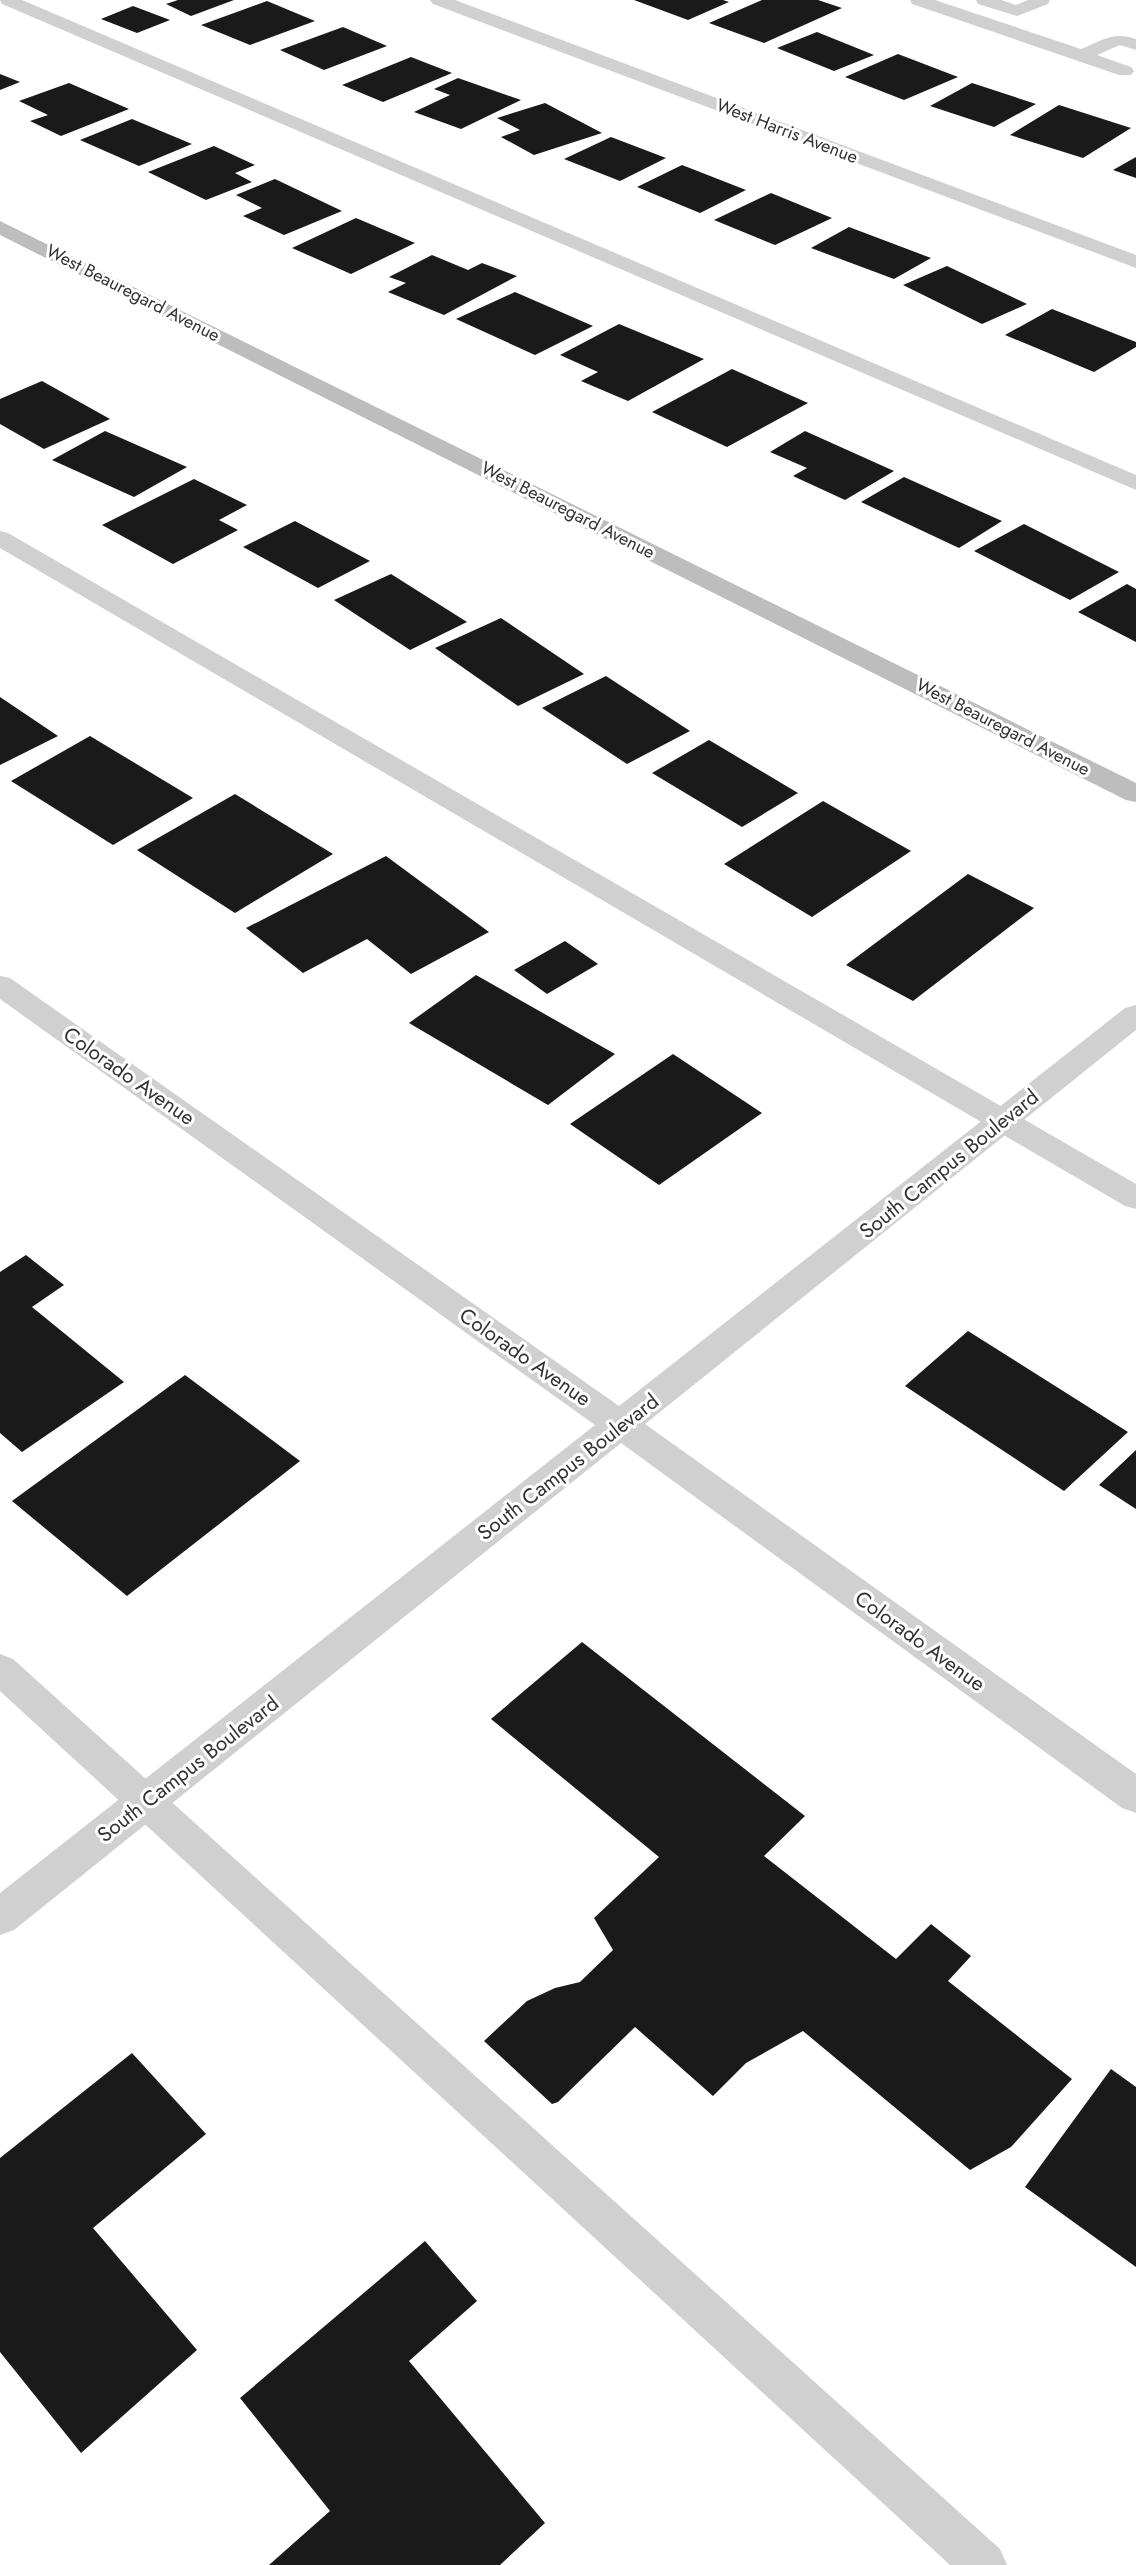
<svg xmlns="http://www.w3.org/2000/svg" width="1136" height="2565" font-family="Jost,sans-serif">
  <style>
    .building { fill: #1a1a1a }
    .lines { fill: none; stroke-linecap: round; stroke-linejoin: round }
    .lane { fill: #d0d0d0; fill-rule: evenodd }
    .street { fill: #d0d0d0; fill-rule: evenodd }
    .secondary { fill: #bdbdbd; fill-rule: evenodd }
    .labels { text-anchor: middle; dominant-baseline: central; stroke-width: 6; stroke-linejoin: round; paint-order: stroke }
    .far-street-label { font-size: 18px; fill: #333; stroke: #fff }
    .street-label { font-size: 21px; fill: #333; stroke: #fff }
  </style>
  <rect width="100%" height="100%" fill="#fff"/>
  <!-- building -->
  <path class="building" d="M178 0H234L191 16 166 4Z
    M634 0H723L729 2 688 20Z
    M762 0H818L842 8 764 43 709 23Z
    M267 1 315 21 250 45 201 25Z
    M133 6 170 20 137 33 101 19Z
    M343 27 387 46 324 70 280 50Z
    M817 32 874 55 834 71 777 48Z
    M898 54 958 77 904 100 845 77Z
    M411 57 452 73 383 102 342 85Z
    M0 74 20 82 0 90Z
    M458 78 521 100 461 129 414 112 450 95 434 89Z
    M69 83 129 109 61 136 30 121 48 115 19 101Z
    M972 83 1036 104 994 127 930 106Z
    M545 103 602 133 534 155 501 137 520 130 497 118Z
    M1059 105 1131 128 1083 158 1010 135Z
    M132 119 192 144 139 166 80 140Z
    M611 137 666 158 620 181 564 159Z
    M214 146 255 165 235 173 252 182 206 200 148 172Z
    M1136 157V178L1113 170Z
    M682 165 746 190 700 213 637 187Z
    M275 179 342 211 284 235 243 216 262 208 236 195Z
    M771 193 832 218 775 245 714 220Z
    M356 218 415 243 351 274 292 248Z
    M849 227 931 258 894 279 811 248Z
    M432 255 468 270 482 263 517 276 444 315 388 292 406 283 389 277Z
    M947 266 1027 304 982 324 903 285Z
    M515 292 593 326 535 355 456 319Z
    M1052 309 1136 342V347L1094 372 1005 335Z
    M619 324 704 359 628 401 581 381 598 372 560 355Z
    M732 369 808 403 727 447 652 412Z
    M42 381 110 419 44 449 0 424V399Z
    M105 431 187 467 134 497 52 460Z
    M805 431 894 471 845 500 793 476 807 468 770 452Z
    M904 477 1002 521 959 548 861 502Z
    M194 479 247 505 219 520 238 530 173 564 102 525Z
    M295 521 370 561 318 588 243 547Z
    M1024 524 1119 572 1070 600 974 551Z
    M391 574 467 622 410 650 334 600Z
    M1127 584 1136 589V642L1078 612Z
    M501 618 584 674 518 706 435 648Z
    M606 676 690 731 627 764 542 708Z
    M0 697 58 736 0 765Z
    M90 736 193 798 113 845 11 781Z
    M709 740 798 793 742 827 652 773Z
    M235 794 333 854 235 913 137 850Z
    M823 801 911 851 812 917 724 864Z
    M386 856 489 932 411 974 367 939 303 973 246 928Z
    M968 874 1034 908 913 1001 846 965Z
    M565 941 598 964 547 994 514 970Z
    M476 975 615 1054 548 1105 409 1023Z
    M673 1054 762 1113 659 1185 570 1124Z
    M26 1255 64 1285 32 1307 124 1382 22 1452 0 1433V1272Z
    M968 1331 1128 1432 1064 1491 905 1386Z
    M185 1375 300 1461 127 1596 12 1501Z
    M1136 1450V1509L1099 1485Z
    M582 1642 805 1816 764 1856 896 1959 931 1924 971 1956 948 1981 1072 2079 1011 2147 970 2170 803 2031 746 2063 713 2096 635 2027 558 2102 552 2104 484 2041 527 2001 555 1988 580 1982 613 1950 594 1918 659 1857 491 1719Z
    M132 2053 206 2134 93 2228 197 2350 81 2453 0 2352V2158Z
    M1111 2069 1136 2087V2267L1025 2187Z
    M425 2241 477 2301 409 2361 545 2523 500 2565H269L330 2511 240 2398Z"/>
  <g class="lines">
    <!-- lane -->
    <path class="lane" d="M0 0H22L1136 475V490L2 4Z
      M910 0H935L1081 49C1103 40 1113 31 1136 39V50L1120 45 1097 55 1131 67 1134 71 1131 75H1119L912 4Z
      M976 0H1001L1016 5 1028 0H1050L1048 4 1017 16 978 4Z
      M0 531 8 533 1136 1184V1209L1125 1206 0 548Z
      M0 1654 13 1659 1000 2549 1007 2565H950L0 1691Z"/>
    <!-- street -->
    <path class="street" d="M430 0H455L1136 255V268L433 4Z
      M0 976 10 978 619 1406 1125 1008 1136 1005V1030L645 1424 1136 1774V1813L1122 1808 621 1443 14 1930 0 1935V1893L595 1425 0 999Z"/>
    <!-- secondary -->
    <path class="secondary" d="M0 221 1136 783V802L1126 800 0 235Z"/>
  </g>
  <g class="labels">
    <!-- far-street labels -->
    <g class="far-street-label">
      <text transform="translate(787 131) rotate(21)">West Harris Avenue</text>
      <text transform="translate(133 293) rotate(27)">West Beauregard Avenue</text>
      <text transform="translate(568 510) rotate(27)">West Beauregard Avenue</text>
      <text transform="translate(1003 727) rotate(27)">West Beauregard Avenue</text>
    </g>
    <!-- street labels -->
    <g class="street-label">
      <text transform="translate(129 1076) rotate(35)">Colorado Avenue</text>
      <text transform="translate(949 1164) rotate(-39)">South Campus Boulevard</text>
      <text transform="translate(525 1357) rotate(35)">Colorado Avenue</text>
      <text transform="translate(568 1467) rotate(-38)">South Campus Boulevard</text>
      <text transform="translate(920 1641) rotate(36)">Colorado Avenue</text>
      <text transform="translate(188 1769) rotate(-38)">South Campus Boulevard</text>
    </g>
  </g>
</svg>
